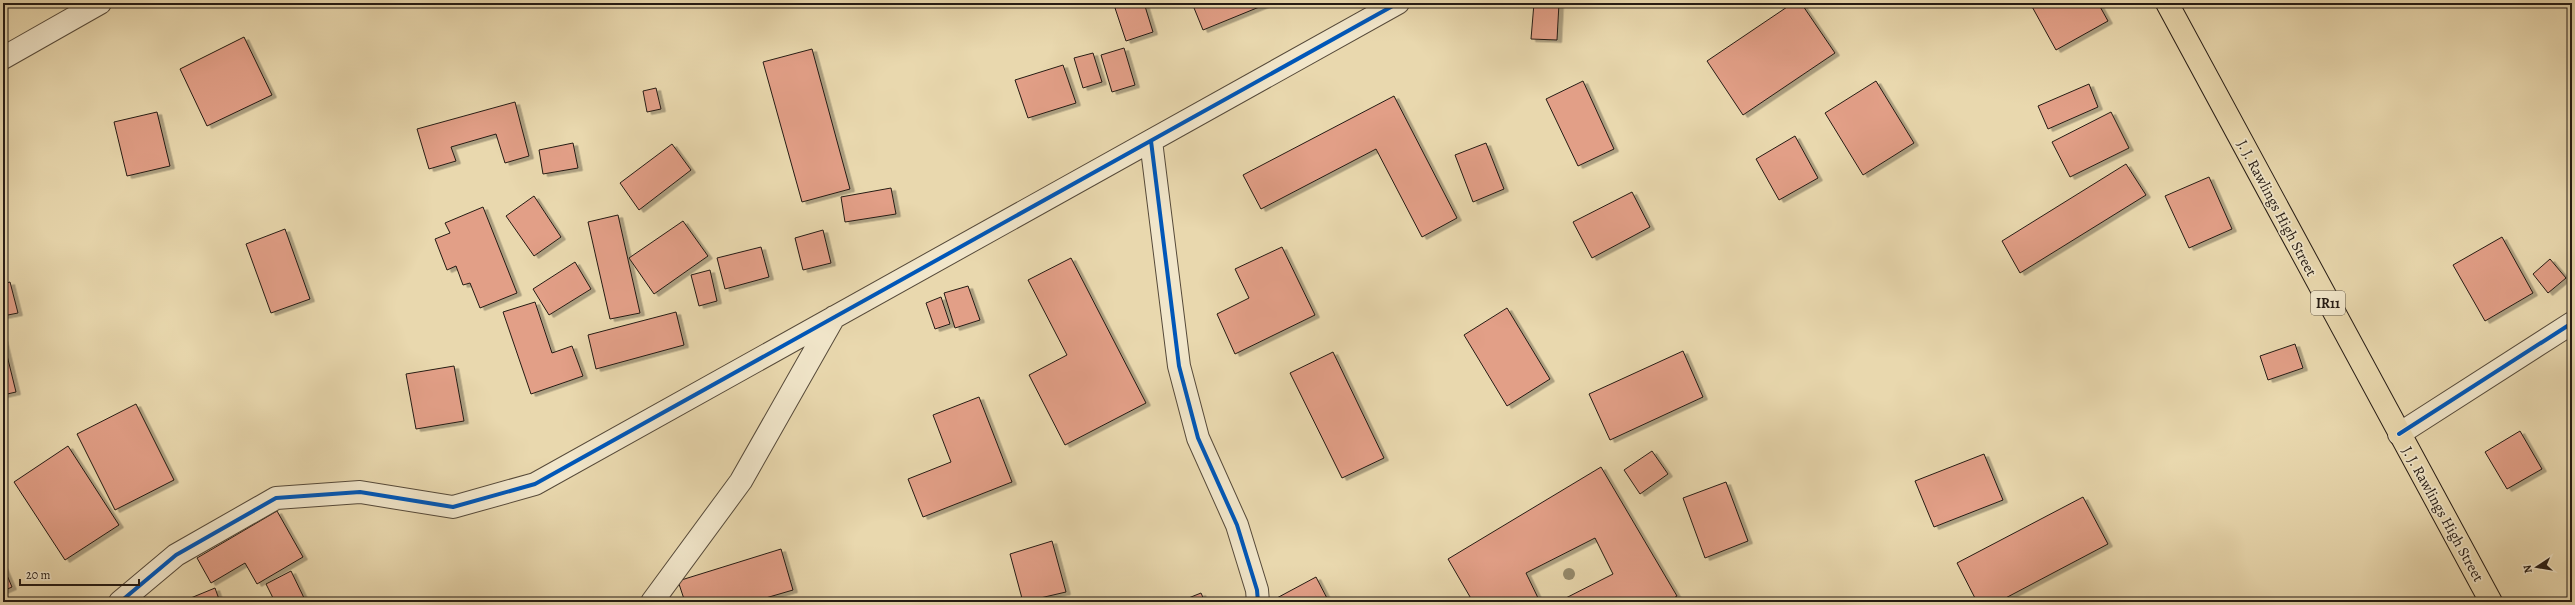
<svg xmlns="http://www.w3.org/2000/svg" width="2575" height="605" font-family="Alegreya,serif">
  <style>
    .building { fill: #e29f87; stroke: #251b14; filter: url(#shadow) }
    .lines { fill: none; stroke-linecap: round; stroke-linejoin: round }
    .minor-casing { stroke: #564a3a; stroke-width: 24 }
    .primary-casing { stroke: #251b14; stroke-width: 24 }
    .minor { stroke: #f1e6ca; stroke-width: 22 }
    .primary { stroke: #e9d8ae; stroke-width: 22 }
    .cycleway-casing { stroke: #f1e6ca; stroke-width: 6 }
    .cycleway { stroke: #0057b8; stroke-width: 4 }
    .tree { fill: #958b6d }
    .labels { text-anchor: middle; dominant-baseline: central; stroke-width: 3.5; stroke-linejoin: round; paint-order: stroke }
    .shield { fill: #f1e6ca; stroke: #62584b; stroke-width: 1 }
    .shield-label { font-size: 14px; font-weight: bold; fill: #251b14 }
    .street-label { font-size: 15px; fill: #251b14; stroke: #f1e6ca }
  </style>
  <defs>
    <filter id="shadow"><feDropShadow dx="4.5" dy="2.5" stdDeviation="0" flood-color="#0004"/></filter>
  </defs>
  <rect width="100%" height="100%" fill="#e9d8ae"/>
  <filter id="stains"><feTurbulence type="fractalNoise" baseFrequency=".005" numOctaves="4"/><feColorMatrix values="0 0 0 0 .2 0 0 0 0 .09 0 0 0 0 .02 0 0 0 .5 -.17"/></filter>
  <radialGradient id="worn" r=".72"><stop offset=".6" stop-color="#630" stop-opacity="0"/><stop offset="1" stop-color="#630" stop-opacity=".3"/></radialGradient>
  <!-- building -->
  <path class="building" d="M1130 3H1144L1153 32 1126 41 1115 8Z
    M1192 3H1269L1203 30Z
    M1534 3H1559L1557 40 1531 39Z
    M1793 3H1801L1835 53 1743 115 1707 61Z
    M2030 3H2098L2108 21 2056 50Z
    M244 37 272 95 207 126 180 69Z
    M1124 48 1135 85 1112 92 1101 55Z
    M812 49 850 189 802 202 763 62Z
    M1093 53 1102 82 1083 88 1074 58Z
    M1063 65 1076 103 1028 118 1015 80Z
    M1583 81 1614 149 1578 166 1546 99Z
    M1876 81 1914 143 1863 175 1825 113Z
    M2089 84 2098 107 2048 129 2038 106Z
    M656 88 661 109 647 112 643 91Z
    M1394 96 1457 218 1422 237 1376 149 1261 209 1243 175Z
    M515 102 529 156 505 163 496 134 451 147 456 161 429 169 417 129Z
    M157 112 170 166 127 176 114 122Z
    M2111 112 2129 148 2070 177 2052 142Z
    M1795 136 1818 178 1779 200 1756 159Z
    M573 143 578 168 543 174 539 150Z
    M1486 143 1504 189 1473 202 1455 155Z
    M672 144 691 170 639 210 620 183Z
    M2126 164 2146 195 2020 273 2002 241Z
    M2209 177 2232 229 2189 248 2165 196Z
    M891 188 896 214 845 222 841 197Z
    M1632 192 1650 227 1592 258 1573 222Z
    M534 196 561 237 534 256 506 216Z
    M483 207 517 293 480 308 470 283 463 285 456 266 447 270 435 239 450 233 445 223Z
    M618 215 640 313 610 319 588 222Z
    M683 221 708 256 654 294 629 258Z
    M285 229 310 299 271 313 246 244Z
    M823 230 831 263 803 270 795 238Z
    M2502 237 2533 293 2485 321 2453 265Z
    M761 247 769 277 725 289 717 258Z
    M1282 247 1315 315 1235 354 1217 314 1249 298 1235 269Z
    M1071 258 1146 403 1065 445 1029 375 1067 355 1028 280Z
    M2550 259 2566 278 2548 293 2533 274Z
    M575 262 591 289 549 315 533 289Z
    M710 270 717 301 699 306 691 275Z
    M10 282 18 313 3 316V284Z
    M968 286 980 320 955 328 944 293Z
    M941 297 950 324 935 329 926 303Z
    M535 302 552 353 572 346 583 376 531 394 503 312Z
    M1507 308 1550 379 1507 406 1464 335Z
    M676 312 684 345 596 369 588 335Z
    M3 339 16 392 3 395Z
    M2295 344 2303 368 2268 380 2260 356Z
    M1683 351 1703 397 1610 440 1589 394Z
    M1333 352 1384 458 1342 478 1290 373Z
    M454 366 464 421 416 429 406 374Z
    M979 397 1012 482 923 517 908 479 951 462 933 415Z
    M136 404 174 480 115 510 77 434Z
    M2520 431 2542 469 2507 489 2485 452Z
    M68 446 119 525 65 560 14 482Z
    M1652 451 1668 474 1640 494 1624 470Z
    M1984 454 2003 500 1934 527 1915 481Z
    M1601 467 1677 596 1667 602H1558L1613 574 1595 538 1526 573 1540 602H1473L1448 559Z
    M1726 482 1748 541 1705 558 1683 498Z
    M2083 497 2108 544 1998 602H1977L1957 563Z
    M277 511 303 557 257 584 245 563 211 583 197 558Z
    M1052 541 1066 592 1023 602 1010 554Z
    M781 549 793 590 752 602H685L678 581Z
    M3 566 12 587 3 591Z
    M291 571 306 602H275L266 584Z
    M1316 577 1329 602H1277L1275 599Z
    M215 588 220 602H181Z
    M1201 593 1205 602H1182L1181 601Z"/>
  <g class="lines">
    <defs>
      <path id="minor" d="M3 58 100 3
        M1151 141 1179 366 1198 438 1237 525 1257 590 1258 602
        M2399 434 2572 323
        M120 602 176 555 276 498 360 492 453 507 535 484 1398 3
        M652 602 741 481 834 317"/>
      <path id="primary" d="M2167 3 2491 602"/>
    </defs>
    <!-- minor casing -->
    <use href="#minor" class="minor-casing"/>
    <!-- primary casing -->
    <use href="#primary" class="primary-casing"/>
    <!-- minor -->
    <use href="#minor" class="minor"/>
    <!-- primary -->
    <use href="#primary" class="primary"/>
    <defs>
      <path id="cycleway" d="M1151 141 1179 366 1198 438 1237 525 1257 590 1258 602
        M2399 434 2572 323
        M120 602 176 555 276 498 360 492 453 507 535 484 1398 3"/>
    </defs>
    <!-- cycleway casing -->
    <use href="#cycleway" class="cycleway-casing"/>
    <!-- cycleway -->
    <use href="#cycleway" class="cycleway"/>
  </g>
  <!-- trees -->
  <circle class="tree" cx="1569" cy="574" r="6"/>
  <g class="labels">
    <!-- shield labels -->
    <rect class="shield" x="2311" y="291" width="34" height="24" rx="3"/>
    <g class="shield-label">
      <text x="2328" y="303">IR11</text>
    </g>
    <!-- street labels -->
    <g class="street-label">
      <text transform="translate(2277 208) rotate(62)">J. J. Rawlings High Street</text>
      <text transform="translate(2443 514) rotate(61)">J. J. Rawlings High Street</text>
    </g>
  </g>
  <!-- margin -->
  <rect width="2575" height="605" fill="none" stroke="#e9d8ae" stroke-width="16"/>
  <rect x="4" y="4" width="2567" height="597" fill="none" stroke="#251b14" stroke-width="2"/>
  <rect x="8" y="8" width="2559" height="589" fill="none" stroke="#251b14"/>
  <!-- north arrow -->
  <g transform="translate(2537 567) rotate(258)" stroke="#f1e6ca" stroke-width="3" paint-order="stroke">
  <path d="M0-3L7 15L0 10L-7 15Z" fill="#251b14"/>
  <text y="-6" font-size="11" font-weight="bold" text-anchor="middle" fill="#251b14">N</text>
  </g>
  <!-- scale -->
  <path d="M20 579v6h119v-6" fill="none" stroke="#251b14" stroke-width="2"/>
  <text x="26" y="579" font-size="12" fill="#251b14" stroke="#f1e6ca" stroke-width="3" paint-order="stroke">20 m</text>
  <rect width="100%" height="100%" filter="url(#stains)"/>
  <rect width="100%" height="100%" fill="url(#worn)"/>
</svg>
